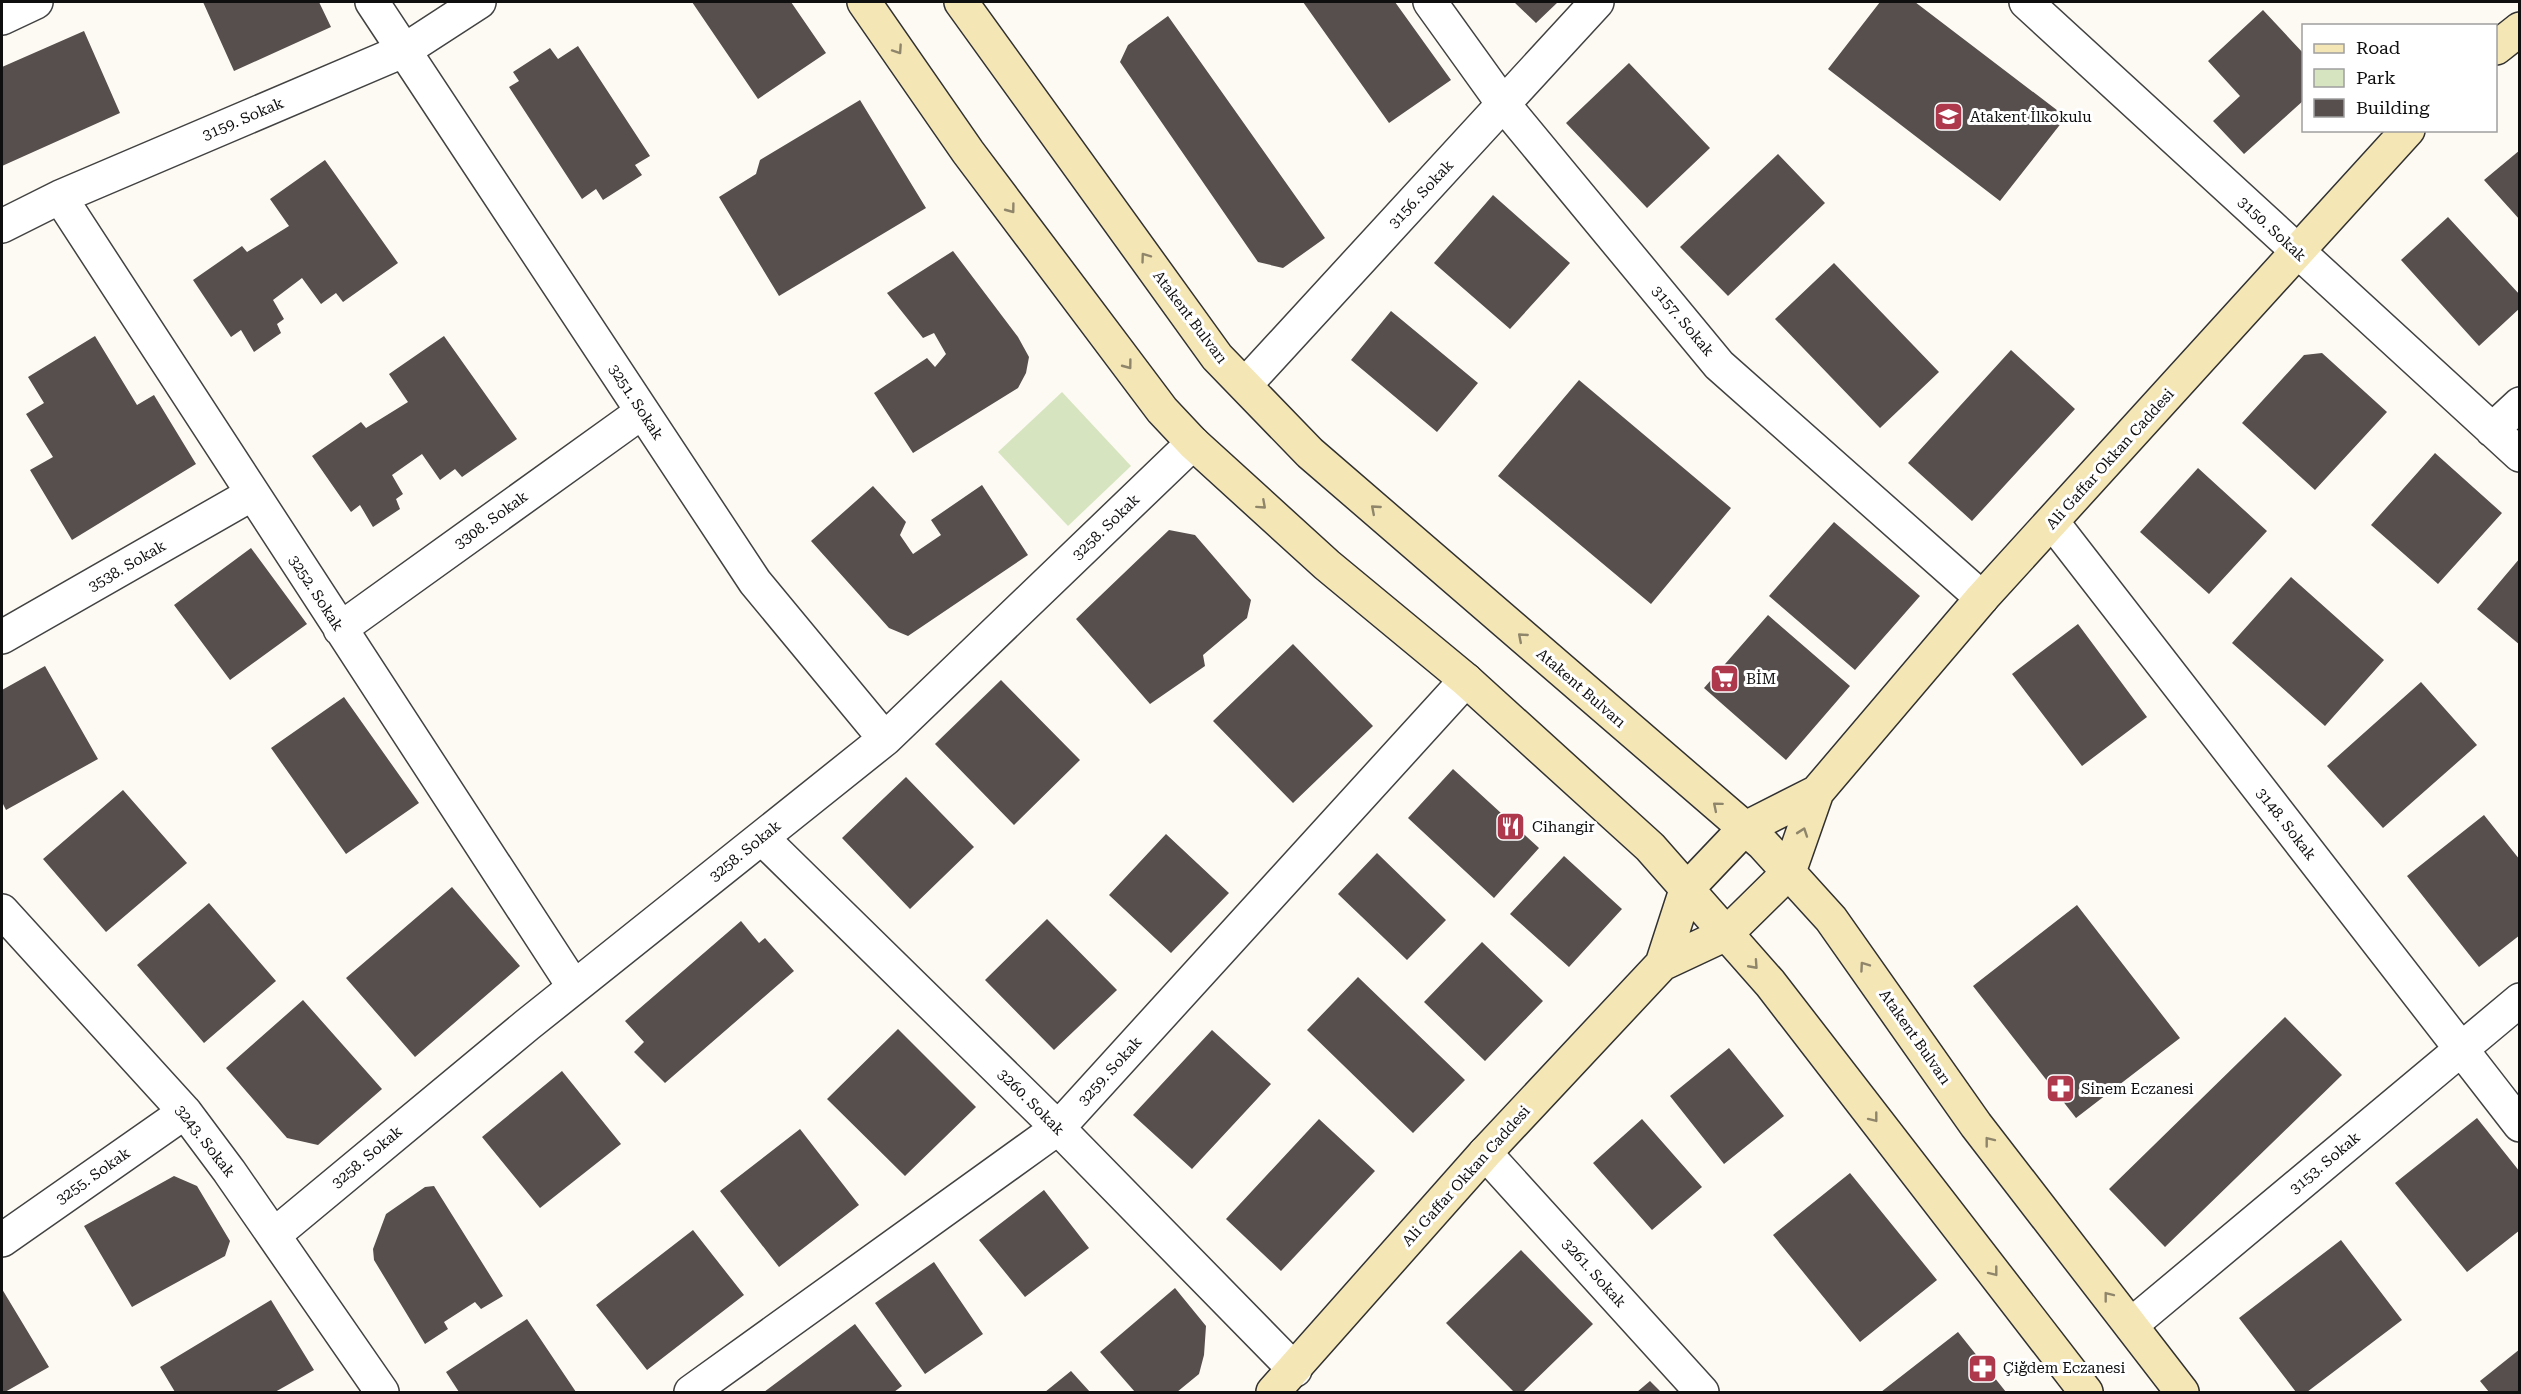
<svg xmlns="http://www.w3.org/2000/svg" width="2521" height="1394" font-family="'Roboto Serif',serif">
  <style>
    .green { fill: #d7e4c0 }
    .building { fill: #564f4d }
    .lines { fill: none; stroke-linecap: round; stroke-linejoin: round }
    .street-casing { stroke: #424242; stroke-width: 36 }
    .secondary-casing { stroke: #313131; stroke-width: 36 }
    .street { stroke: #fff; stroke-width: 33 }
    .secondary { stroke: #f5e6b6; stroke-width: 33 }
    .oneway { stroke: #8e856b }
    .labels { text-anchor: middle; dominant-baseline: central; stroke-width: 6; stroke-linejoin: round; paint-order: stroke }
    .poi-label { font-size: 15px; fill: #0f0f0f; stroke: #fff; text-anchor: start }
    .street-label { font-size: 15px; fill: #0f0f0f; stroke: #fff }
  </style>
  <rect width="100%" height="100%" fill="#fdfaf3"/>
  <!-- green -->
  <path class="green" d="M1062 392 1131 466 1068 526 998 452Z"/>
  <!-- building -->
  <path class="building" d="M203 2H319L331 27 234 71Z
    M692 2H791L826 53 758 99Z
    M1303 2H1395L1451 80 1389 123Z
    M1514 2H1558L1536 23Z
    M1880 2H1915L2066 117 2000 201 1828 69Z
    M2263 10 2304 54V100L2244 154 2213 121 2240 96 2208 61Z
    M1168 16 1325 238 1283 268 1258 262 1120 62 1128 45Z
    M84 31 120 113 2 166V67Z
    M578 46 650 156 635 165 642 175 603 200 596 189 582 199 509 87 519 81 513 72 550 48 558 59Z
    M1629 63 1710 148 1647 208 1566 123Z
    M860 100 926 208 779 296 719 197 756 174 760 160Z
    M2520 150V220L2484 180Z
    M1778 154 1825 203 1728 296 1680 247Z
    M325 160 398 263 343 302 336 293 321 304 302 278 273 300 284 319 277 324 281 333 254 352 241 330 231 337 193 280 242 246 247 252 289 226 270 199Z
    M1493 195 1570 263 1510 329 1434 263Z
    M2448 217 2520 295V308L2479 346 2401 260Z
    M953 251 1018 337 1029 357 1026 373 1018 388 913 453 874 393 927 358 935 367 946 354 934 333 923 338 887 293Z
    M1834 263 1939 372 1880 428 1775 319Z
    M1391 311 1478 383 1437 432 1351 360Z
    M95 336 137 405 154 395 196 464 72 540 30 470 53 457 26 414 44 403 28 377Z
    M444 336 517 439 462 477 455 469 440 480 422 454 392 475 403 494 396 499 400 509 373 527 360 505 351 512 312 456 361 422 366 428 408 402 389 374Z
    M2011 350 2075 409 1972 521 1908 463Z
    M2322 353 2387 412 2315 490 2242 423 2304 355Z
    M1579 380 1731 508 1651 604 1498 476Z
    M2435 453 2502 513 2438 584 2371 525Z
    M2198 468 2267 531 2209 594 2140 532Z
    M982 485 1028 555 908 636 889 628 811 541 873 486 906 522 900 535 913 554 941 535 931 520Z
    M1834 522 1920 596 1855 670 1769 596Z
    M1169 530 1195 535 1251 600 1247 618 1203 655 1205 666 1150 704 1076 619Z
    M251 548 307 624 230 680 174 605Z
    M2520 558V645L2477 609Z
    M2291 577 2384 660 2325 726 2232 643Z
    M1768 615 1850 686 1786 760 1704 688Z
    M2078 624 2147 717 2082 766 2012 674Z
    M1293 644 1373 726 1293 803 1213 721Z
    M45 666 98 759 6 810 2 802V690Z
    M1001 680 1080 760 1014 825 935 744Z
    M2421 682 2477 745 2383 828 2327 766Z
    M344 697 419 803 346 854 271 748Z
    M1453 769 1539 848 1494 898 1408 818Z
    M906 777 974 847 910 909 842 838Z
    M123 790 187 863 106 932 43 859Z
    M2484 815 2520 860V935L2479 967 2407 876Z
    M1166 834 1229 893 1171 953 1109 895Z
    M1377 853 1446 920 1407 960 1338 894Z
    M1564 856 1622 909 1569 967 1510 914Z
    M452 887 520 966 415 1057 346 978Z
    M209 903 276 981 204 1043 137 965Z
    M2077 905 2180 1038 2076 1118 1973 986Z
    M1047 919 1117 990 1054 1050 985 980Z
    M741 921 759 943 765 938 794 971 665 1083 634 1052 644 1042 625 1021Z
    M1482 942 1543 1001 1485 1061 1424 1002Z
    M1358 977 1465 1080 1413 1133 1307 1030Z
    M303 1000 382 1089 318 1145 287 1138 226 1068Z
    M2285 1017 2342 1075 2165 1247 2109 1189Z
    M898 1029 976 1107 905 1176 827 1099Z
    M1212 1030 1271 1084 1192 1169 1133 1115Z
    M1729 1048 1784 1116 1724 1164 1670 1096Z
    M562 1071 621 1144 540 1208 482 1137Z
    M2477 1118 2520 1172V1230L2467 1272 2395 1183Z
    M1319 1119 1375 1171 1281 1271 1226 1219Z
    M1642 1119 1702 1187 1652 1230 1593 1163Z
    M800 1129 859 1205 779 1267 720 1191Z
    M1850 1173 1937 1280 1860 1342 1773 1235Z
    M174 1176 197 1186 230 1241 225 1256 132 1307 84 1226Z
    M434 1186 503 1296 481 1309 475 1302 444 1322 448 1329 425 1344 374 1260 373 1249 386 1214 425 1187Z
    M1044 1190 1089 1248 1025 1297 979 1240Z
    M693 1230 744 1295 647 1370 596 1305Z
    M2341 1240 2402 1320 2307 1392H2296L2239 1318Z
    M1521 1250 1593 1324 1523 1392H1514L1446 1323Z
    M934 1262 983 1334 925 1374 875 1303Z
    M1175 1288 1206 1326 1204 1355 1199 1374 1177 1392H1135L1100 1352Z
    M2 1289 49 1367 5 1392H2Z
    M271 1300 314 1370 275 1392H175L160 1367Z
    M527 1319 576 1392H459L446 1372Z
    M855 1324 902 1386 894 1392H764Z
    M1958 1332 2006 1392H1881Z
    M2520 1349V1392H2489L2480 1381Z
    M1071 1371 1090 1392H1045Z
    M1650 1381 1661 1392H1637Z"/>
  <g class="lines">
    <defs>
      <path id="street" d="M372 2 755 582 885 739
        M1430 2 1504 105 1719 365 1982 598
        M2026 2 2520 455
        M2 18 36 2
        M60 197 574 987
        M2 226 60 197 405 50 479 2
        M1245 385 1597 2
        M2492 430 2520 404
        M2053 523 2520 1125
        M340 629 642 412
        M2 637 252 494
        M762 838 1058 1128 1295 1370
        M2 911 185 1112 229 1171 382 1392
        M1485 1153 1702 1392
        M274 1235 527 1025 885 739 1193 443
        M2 1240 185 1112
        M2131 1325 2520 1000
        M691 1392 1058 1128 1466 680"/>
      <path id="secondary" d="M864 2 968 152 1162 410 1193 443 1327 565 1466 680 1650 847 1770 983 2086 1392
        M961 2 1217 357 1310 453 1762 843 1831 919 1976 1125 2182 1392
        M2496 48 2520 29
        M1662 964 1686 890 1744 829 1817 792
        M1273 1392 1485 1153 1662 964 1726 934 1789 872 1817 792 1982 598 2408 130"/>
    </defs>
    <!-- street casing -->
    <use href="#street" class="street-casing"/>
    <!-- secondary casing -->
    <use href="#secondary" class="secondary-casing"/>
    <!-- street -->
    <use href="#street" class="street"/>
    <!-- secondary -->
    <use href="#secondary" class="secondary"/>
  </g>
  <!-- one-way arrows -->
  <defs><path id="oneway-chevron" d="M-2-3.5L2.5 0L-2 3.5" fill="none" stroke-width="1.6" stroke-linecap="round" stroke-linejoin="round" transform="scale(1.5)"/></defs>
  <g class="oneway">
    <use href="#oneway-chevron" transform="translate(898 50) rotate(56)"/>
    <use href="#oneway-chevron" transform="translate(1011 209) rotate(53)"/>
    <use href="#oneway-chevron" transform="translate(1145 257) rotate(-126)"/>
    <use href="#oneway-chevron" transform="translate(1128 365) rotate(53)"/>
    <use href="#oneway-chevron" transform="translate(1262 505) rotate(42)"/>
    <use href="#oneway-chevron" transform="translate(1375 509) rotate(-139)"/>
    <use href="#oneway-chevron" transform="translate(1522 637) rotate(-139)"/>
    <use href="#oneway-chevron" transform="translate(1717 806) rotate(-140)"/>
    <use href="#oneway-chevron" transform="translate(1803 832) rotate(-71)"/>
    <use href="#oneway-chevron" transform="translate(1754 965) rotate(48)"/>
    <use href="#oneway-chevron" transform="translate(1864 966) rotate(-125)"/>
    <use href="#oneway-chevron" transform="translate(1874 1118) rotate(52)"/>
    <use href="#oneway-chevron" transform="translate(1989 1141) rotate(-128)"/>
    <use href="#oneway-chevron" transform="translate(1994 1272) rotate(52)"/>
    <use href="#oneway-chevron" transform="translate(2108 1296) rotate(-128)"/>
  </g>
  <!-- icons -->
  <defs>
    <symbol id="school-square" viewBox="-11 -11 22 22"><rect x="-9" y="-9" width="18" height="18" rx="4" fill="#ae384c" stroke="#fff"/><path d="M0-5L7-2L0 1L-7-2ZM-4 1L0 2.5L4 1V4Q0 6-4 4Z" fill="#fff"/></symbol>
    <symbol id="supermarket-square" viewBox="-11 -11 22 22"><rect x="-9" y="-9" width="18" height="18" rx="4" fill="#ae384c" stroke="#fff"/><path d="M-6-5.5h2.5l.6 2H6L4.5 2H-2.5L-4.4-4H-6ZM-1.5 3.2a1.3 1.3 0 1 0 .1 0ZM3 3.2a1.3 1.3 0 1 0 .1 0Z" fill="#fff"/></symbol>
    <symbol id="restaurant-square" viewBox="-11 -11 22 22"><rect x="-9" y="-9" width="18" height="18" rx="4" fill="#ae384c" stroke="#fff"/><path d="M-5-6h1v4h1v-4h1v4h1v-4h1v5L-1.5 .5V6h-2V.5L-5-1ZM5-6V6H3V1.5H1.5Q1.5-4 5-6Z" fill="#fff"/></symbol>
    <symbol id="pharmacy-square" viewBox="-11 -11 22 22"><rect x="-9" y="-9" width="18" height="18" rx="4" fill="#ae384c" stroke="#fff"/><path d="M-2-6h4v4h4v4h-4v4h-4v-4h-4v-4h4Z" fill="#fff"/></symbol>
  </defs>
  <g fill-rule="evenodd">
    <use href="#school-square" x="1932" y="100" width="33" height="33"/>
    <use href="#supermarket-square" x="1708" y="662" width="33" height="33"/>
    <use href="#restaurant-square" x="1494" y="810" width="33" height="33"/>
    <use href="#pharmacy-square" x="2044" y="1072" width="33" height="33"/>
    <use href="#pharmacy-square" x="1966" y="1352" width="33" height="33"/>
  </g>
  <g class="labels">
    <!-- poi labels -->
    <g class="poi-label">
      <text x="1970" y="117">Atakent İlkokulu</text>
      <text x="1746" y="679">BİM</text>
      <text x="1532" y="827">Cihangir</text>
      <text x="2081" y="1089">Sinem Eczanesi</text>
      <text x="2003" y="1368">Çiğdem Eczanesi</text>
    </g>
    <!-- street labels -->
    <g class="street-label">
      <text transform="translate(243 119) rotate(-23)">3159. Sokak</text>
      <text transform="translate(1421 194) rotate(-47)">3156. Sokak</text>
      <text transform="translate(2272 229) rotate(43)">3150. Sokak</text>
      <text transform="translate(1190 317) rotate(53)">Atakent Bulvarı</text>
      <text transform="translate(1683 321) rotate(50)">3157. Sokak</text>
      <text transform="translate(636 402) rotate(57)">3251. Sokak</text>
      <text transform="translate(2110 459) rotate(-48)">Ali Gaffar Okkan Caddesi</text>
      <text transform="translate(491 520) rotate(-36)">3308. Sokak</text>
      <text transform="translate(1106 527) rotate(-44)">3258. Sokak</text>
      <text transform="translate(127 566) rotate(-30)">3538. Sokak</text>
      <text transform="translate(316 593) rotate(57)">3252. Sokak</text>
      <text transform="translate(1581 688) rotate(41)">Atakent Bulvarı</text>
      <text transform="translate(2286 824) rotate(52)">3148. Sokak</text>
      <text transform="translate(745 851) rotate(-39)">3258. Sokak</text>
      <text transform="translate(1915 1037) rotate(55)">Atakent Bulvarı</text>
      <text transform="translate(1110 1071) rotate(-48)">3259. Sokak</text>
      <text transform="translate(1031 1102) rotate(45)">3260. Sokak</text>
      <text transform="translate(205 1141) rotate(52)">3243. Sokak</text>
      <text transform="translate(367 1157) rotate(-40)">3258. Sokak</text>
      <text transform="translate(2325 1163) rotate(-40)">3153. Sokak</text>
      <text transform="translate(93 1176) rotate(-35)">3255. Sokak</text>
      <text transform="translate(1466 1176) rotate(-48)">Ali Gaffar Okkan Caddesi</text>
      <text transform="translate(1594 1273) rotate(48)">3261. Sokak</text>
    </g>
  </g>
  <!-- border -->
  <rect width="2521" height="1394" fill="none" stroke="#0f0f0f" stroke-width="6"/>
  <!-- legend -->
  <rect x="2302" y="24" width="195" height="108" fill="#ffffff" stroke="#9f9f9f" stroke-width="1.5"/>
  <rect x="2314" y="44" width="30" height="9" fill="#f5e6b6" stroke="#9f9f9f" stroke-width="1.5"/>
  <text x="2356" y="54" font-size="18" fill="#0f0f0f">Road</text>
  <rect x="2314" y="69" width="30" height="18" fill="#d7e4c0" stroke="#9f9f9f" stroke-width="1.5"/>
  <text x="2356" y="84" font-size="18" fill="#0f0f0f">Park</text>
  <rect x="2314" y="99" width="30" height="18" fill="#564f4d" stroke="#9f9f9f" stroke-width="1.5"/>
  <text x="2356" y="114" font-size="18" fill="#0f0f0f">Building</text>
</svg>
